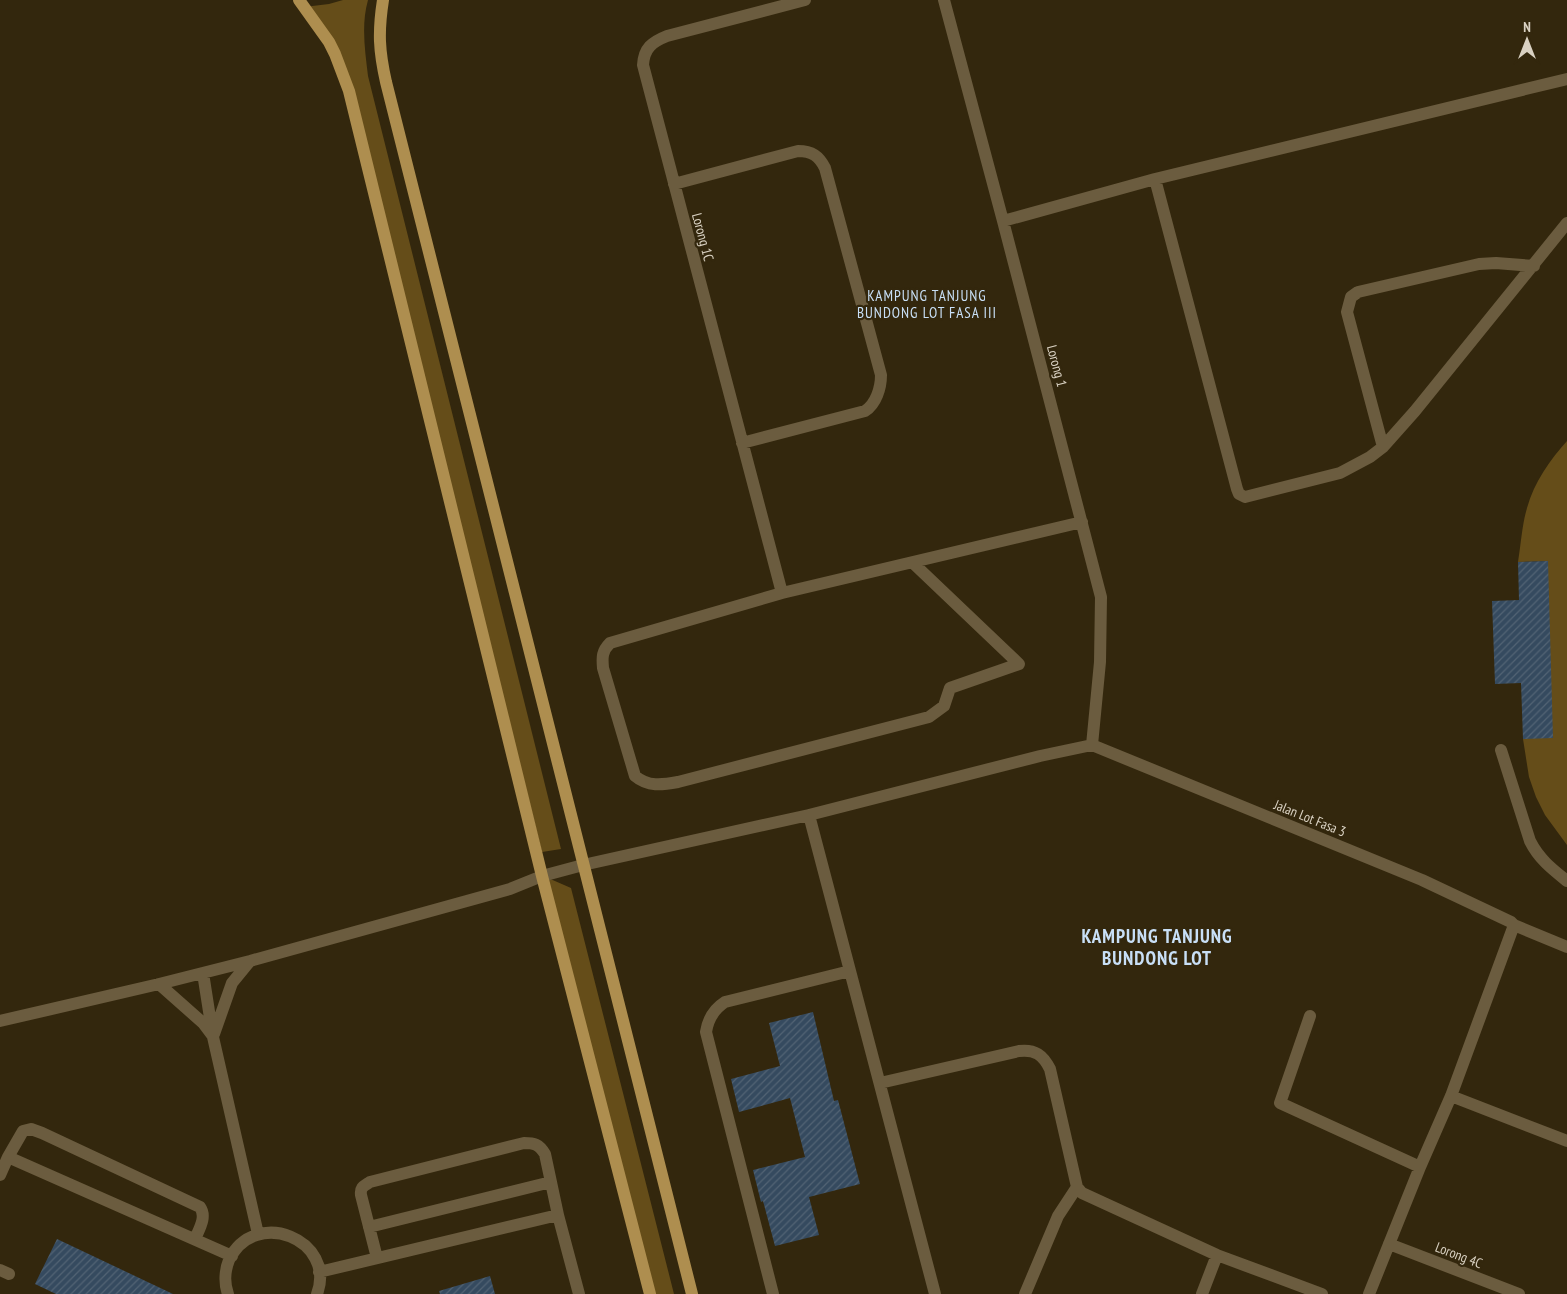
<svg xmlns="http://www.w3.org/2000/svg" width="1567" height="1294" font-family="'PT Sans Narrow',sans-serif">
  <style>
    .green { fill: #654d19 }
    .building { fill: url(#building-hatch) }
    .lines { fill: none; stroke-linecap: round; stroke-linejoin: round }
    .minor { stroke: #6b5c3f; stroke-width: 12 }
    .major { stroke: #ae8e4f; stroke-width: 12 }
    .labels { text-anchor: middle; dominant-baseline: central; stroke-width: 4.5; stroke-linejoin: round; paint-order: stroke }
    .street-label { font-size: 14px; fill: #d9d1c2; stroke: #33270d }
    .neighbourhood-label { font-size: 15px; letter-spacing: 1px; fill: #c8dff6; stroke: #33270d }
    .district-label { font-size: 19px; font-weight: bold; letter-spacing: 1px; fill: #c8dff6; stroke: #33270d }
  </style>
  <defs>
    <pattern id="building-hatch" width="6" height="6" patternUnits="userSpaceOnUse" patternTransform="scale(1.25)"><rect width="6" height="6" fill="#354a5f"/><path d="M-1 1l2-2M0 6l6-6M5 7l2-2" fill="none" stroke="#526374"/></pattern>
  </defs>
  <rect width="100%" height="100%" fill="#33270d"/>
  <!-- green -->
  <path class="green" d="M343 0H368C361 25 365 50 368 76L561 849 542 852 348 80 304 7 329 4Z
    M1567 441V845L1545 815 1536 797 1529 777 1523 739 1547 561 1518 562C1521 544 1522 525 1527 508 1534 482 1550 460 1567 441Z
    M548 878 571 888 674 1294H652Z"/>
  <!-- building -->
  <path class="building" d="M1548 561 1553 738 1523 739 1521 683 1495 684 1492 601 1519 600 1518 562Z
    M813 1012 834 1101 838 1100 860 1184 809 1197 819 1235 775 1246 763 1201 761 1202 753 1170 805 1157 790 1098 739 1112 731 1079 780 1066 769 1023Z
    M57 1239 173 1294H56L35 1284Z
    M490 1276 495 1294H440L439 1291Z"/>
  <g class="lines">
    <!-- minor -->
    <path class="minor" d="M944 0 1003 221 1101 597 1100 662 1092 745
      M1155 179 1237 489 1239 494 1245 497 1340 473 1370 457 1383 447 1415 411 1567 223
      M674 184 798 151C812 151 819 156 825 168L881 375C881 388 876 404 865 411L742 443
      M1003 221 1155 179 1567 79
      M1383 447 1347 312 1351 297 1358 292 1479 264 1496 263 1534 266
      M913 563 1019 664 950 688 944 706 929 717 678 782C662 785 648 787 635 776L603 668C602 657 602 651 610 643L782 593 1082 522
      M782 593 643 65C644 48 652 42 667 36L805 0
      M1092 745 1422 880 1511 922 1514 925 1567 947
      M1501 750 1530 841C1539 859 1552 869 1567 881
      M809 815 935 1294
      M203 973 213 1037 258 1234
      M159 984 203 1023 212 1035
      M1310 1016 1280 1103 1420 1167
      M0 1021 159 984 250 961 510 889 542 876 583 865 809 815 1040 756 1092 745
      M214 1034 232 983 250 961
      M880 1083 1019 1051C1035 1049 1043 1055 1050 1069L1077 1187 1082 1193 1217 1255 1322 1294
      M1451 1096 1567 1141
      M8 1157 23 1131 31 1129 42 1133 200 1207C207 1217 199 1229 195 1239
      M0 1175 8 1157 232 1256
      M369 1227 551 1182
      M1389 1244 1519 1294
      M377 1258 361 1195C360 1187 364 1186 370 1182L524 1143C534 1143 539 1144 545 1154L558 1215 579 1294
      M0 1270 9 1274
      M319 1272 558 1215
      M228 1294C224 1283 225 1270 229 1260 255 1206 337 1240 317 1294
      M773 1294 706 1032C708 1019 714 1009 725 1002L850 971
      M1025 1294 1058 1216 1077 1187
      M1202 1294 1217 1255
      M1369 1294 1420 1167 1451 1096 1514 925"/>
    <!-- major -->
    <path class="major" d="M299 0 329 42 335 54 349 91 542 876 650 1294
      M383 0C378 32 379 51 386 82L692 1294"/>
  </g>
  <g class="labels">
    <!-- street labels -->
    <g class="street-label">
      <text transform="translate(703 237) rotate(75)">Lorong 1C</text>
      <text transform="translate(1057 366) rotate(75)">Lorong 1</text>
      <text transform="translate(1310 818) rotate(22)">Jalan Lot Fasa 3</text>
      <text transform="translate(1459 1255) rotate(21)">Lorong 4C</text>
    </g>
    <!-- neighbourhood labels -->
    <g class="neighbourhood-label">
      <text x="927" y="295">KAMPUNG TANJUNG<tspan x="927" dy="17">BUNDONG LOT FASA III</tspan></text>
    </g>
    <!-- district labels -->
    <g class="district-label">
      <text x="1157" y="936">KAMPUNG TANJUNG<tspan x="1157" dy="22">BUNDONG LOT</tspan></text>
    </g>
  </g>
  <!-- north arrow -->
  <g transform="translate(1527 40)" stroke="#33270d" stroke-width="4" paint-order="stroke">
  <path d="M0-4L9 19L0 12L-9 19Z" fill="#d9d1c2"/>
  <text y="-8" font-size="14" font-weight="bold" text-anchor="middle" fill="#d9d1c2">N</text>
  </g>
</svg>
